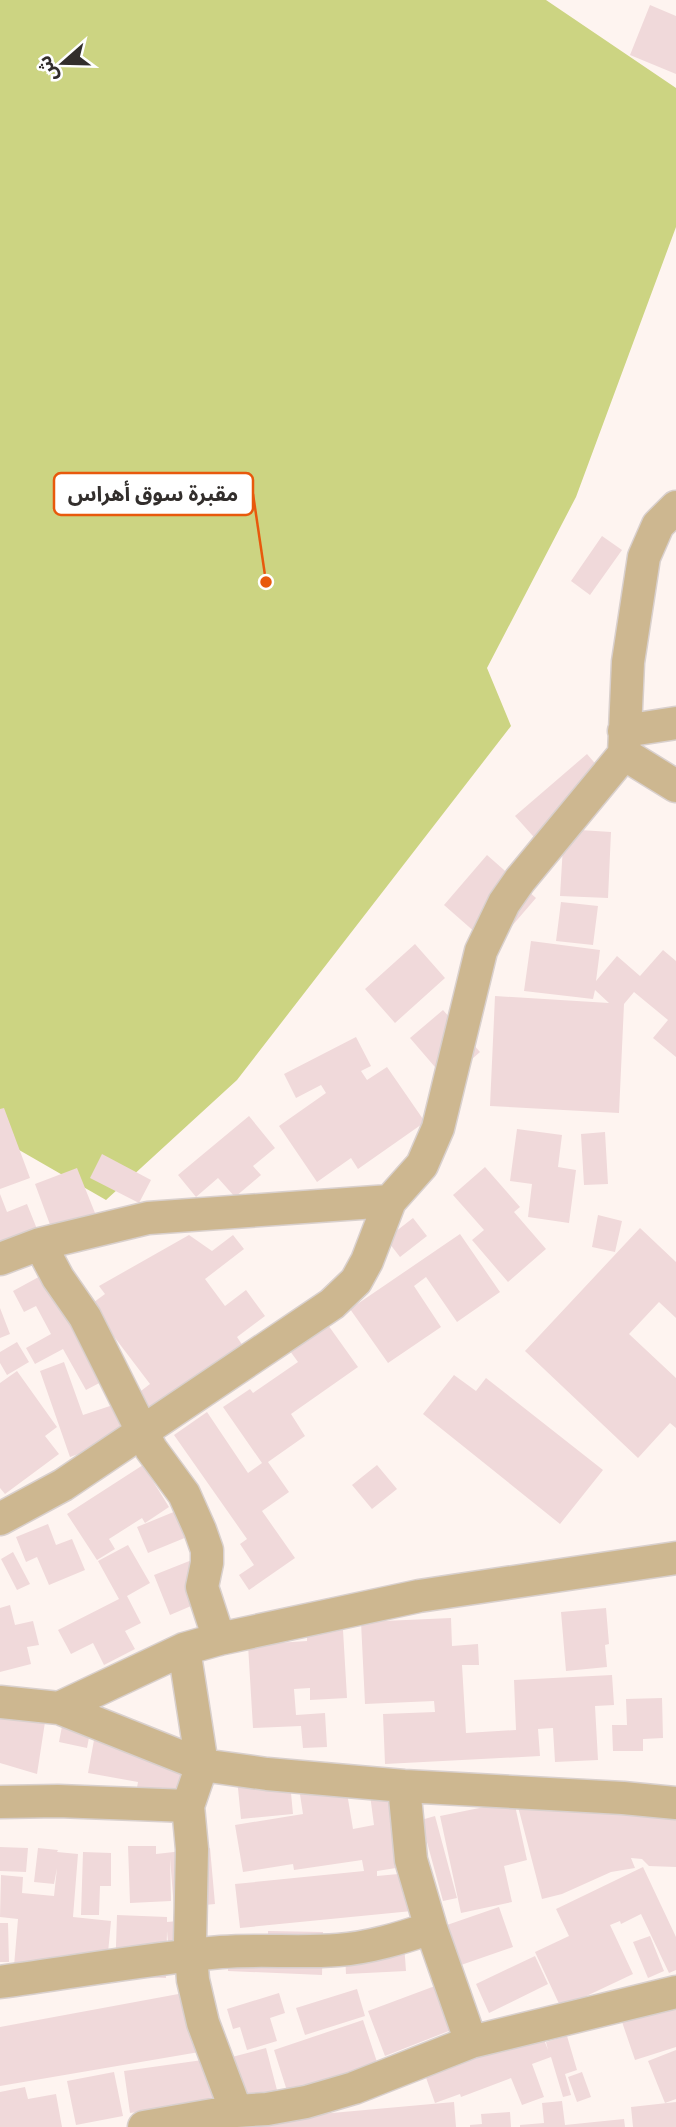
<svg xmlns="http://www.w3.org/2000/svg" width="676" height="2127" font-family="'IBM Plex Serif','Noto Sans Arabic',serif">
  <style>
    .green { fill: #ccd482 }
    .building { fill: #f0d9da }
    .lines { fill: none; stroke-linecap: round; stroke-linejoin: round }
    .minor-casing { stroke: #d9d0cd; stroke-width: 35 }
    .minor { stroke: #cdb790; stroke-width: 32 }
    .leader { fill: none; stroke: #e8590c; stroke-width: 2.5 }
    .callout-dot { fill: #e8590c; stroke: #fff; stroke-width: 2.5 }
    .callout { fill: #fff; stroke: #e8590c; stroke-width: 2.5 }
    .callout-label { font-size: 21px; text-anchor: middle; font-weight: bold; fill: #322e2c }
  </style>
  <rect width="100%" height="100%" fill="#fef4f0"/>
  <!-- green -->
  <path class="green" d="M0 0H546L676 88V227L576 497 487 668 511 726 237 1080 106 1200 0 1139Z"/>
  <!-- building -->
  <path class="building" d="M650 5 676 16V74L630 55Z
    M602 536 622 550 590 595 571 581Z
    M587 754 612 783 541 845 515 816Z
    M564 829 611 832 608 898 560 896Z
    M487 855 536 898 493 948 444 905Z
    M561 902 598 906 593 945 556 941Z
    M531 941 600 950 596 981 617 956 640 976 663 950 676 961V1057L653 1038 668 1020 634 992 624 1004 619 1113 490 1106 495 996 609 1003 595 990 593 999 524 991Z
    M415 944 445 978 395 1023 365 989Z
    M443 1010 480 1052 447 1081 410 1038Z
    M356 1037 371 1066 361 1071 367 1080 387 1067 425 1122 358 1169 351 1158 317 1182 279 1126 326 1093 321 1085 296 1098 284 1074Z
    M4 1108 30 1178 0 1189V1109Z
    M249 1116 275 1148 253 1166 261 1175 235 1197 218 1178 196 1197 178 1175Z
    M517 1129 562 1135 558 1167 576 1170 569 1223 528 1217 532 1184 510 1181Z
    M605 1132 608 1184 584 1185 581 1134Z
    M102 1154 151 1180 139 1203 90 1178Z
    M485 1167 520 1207 514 1212 546 1249 508 1282 472 1240 484 1230 453 1195Z
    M77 1168 95 1213 52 1230 35 1184Z
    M0 1194 7 1212 27 1204 39 1234 0 1249Z
    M598 1215 622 1221 615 1252 592 1247Z
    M413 1218 427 1236 400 1257 386 1239Z
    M640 1228 676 1262V1318L659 1302 629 1334 676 1378V1428L670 1423 638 1458 525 1351Z
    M460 1234 500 1292 457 1322 426 1277 414 1286 441 1327 388 1363 350 1309Z
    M189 1235 212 1251 233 1235 244 1249 205 1279 225 1306 246 1290 265 1316 237 1337 247 1352 154 1414 137 1394 150 1384 90 1305 105 1294 99 1286Z
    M46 1273 105 1380 86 1390 63 1349 35 1364 26 1348 51 1334 36 1306 24 1312 13 1291Z
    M0 1308 10 1334 0 1338Z
    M328 1325 358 1367 291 1414 305 1436 268 1462 289 1492 262 1511 295 1558 249 1590 239 1575 254 1565 240 1544 247 1539 174 1435 207 1412 248 1473 262 1463 223 1407 250 1389 253 1393 298 1362 290 1351Z
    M17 1342 29 1362 7 1375 0 1363V1352Z
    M64 1362 83 1415 116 1404 127 1437 70 1457 40 1371Z
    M17 1371 57 1427 45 1436 59 1454 5 1494 0 1488V1383Z
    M454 1375 476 1391 486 1378 603 1470 560 1524 423 1414Z
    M143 1465 169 1507 145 1523 142 1518 109 1539 115 1549 97 1560 67 1514Z
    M377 1465 397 1489 372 1509 352 1485Z
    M176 1511 187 1537 148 1553 137 1527Z
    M48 1524 56 1545 72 1539 85 1570 49 1585 37 1557 26 1562 16 1537Z
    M128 1545 150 1583 127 1596 141 1623 125 1631 135 1649 104 1665 93 1643 71 1654 58 1630 119 1599 98 1561Z
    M13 1552 30 1584 17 1590 1 1559Z
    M202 1556 217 1595 170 1615 154 1575Z
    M10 1605 15 1625 33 1621 39 1645 27 1647 31 1664 0 1672V1608Z
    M606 1608 609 1644 605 1645 607 1667 566 1671 561 1612Z
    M451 1618 452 1646 478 1644 479 1665H462L466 1733 516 1730 514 1680 612 1675 614 1705 595 1706 598 1760 555 1762 553 1728 538 1729 540 1756 385 1764 383 1714 435 1712 434 1701 365 1704 361 1622Z
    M343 1630 347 1698 310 1700V1688L294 1689 296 1715 325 1713 327 1747 303 1748 301 1726 253 1728 248 1645 307 1641V1632Z
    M662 1698 663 1738 643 1739V1751H613L612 1725H627L626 1699Z
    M0 1713 45 1722 37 1774 0 1763Z
    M63 1721 91 1727 87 1748 59 1742Z
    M96 1729 201 1756 188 1826 132 1815 138 1782 88 1773Z
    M289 1772 293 1814 241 1819 237 1778Z
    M345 1781 353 1829 374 1825 370 1795 403 1789 415 1865 377 1871V1876L409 1873 412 1911 240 1928 235 1884 364 1871 362 1860 294 1870 293 1864 243 1872 235 1825 303 1814 299 1788Z
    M516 1799 676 1810V1867L649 1866 642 1859 631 1858 635 1868 611 1872 562 1894 542 1899Z
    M514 1801 527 1860 504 1866 512 1902 461 1913 440 1816Z
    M435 1816 457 1898 443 1901 421 1820Z
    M128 1846H156V1854L210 1848 215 1904 174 1908 170 1858 171 1901 130 1903Z
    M0 1847 28 1848 26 1872 0 1871Z
    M38 1848 58 1850 57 1852 78 1854 73 1917 111 1921 106 1974 14 1966 18 1919 0 1917 1 1875 23 1877 22 1893 54 1896 57 1868 54 1884 34 1882Z
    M83 1852 111 1853V1886H100L99 1915H81Z
    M643 1867 676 1937V1970L669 1973 641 1914 621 1924 620 1921 610 1925 633 1974 561 2008 535 1952 569 1936 556 1909Z
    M499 1907 513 1947 461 1965 447 1925Z
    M117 1915 167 1917V1922L189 1920 171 1973 167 1931 166 1978 115 1976Z
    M0 1923H8L9 1962H0Z
    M403 1930 406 1971 346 1974 344 1934Z
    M268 1931 323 1932 322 1975 228 1971V1951L268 1952Z
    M650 1936 664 1971 648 1978 633 1942Z
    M535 1956 548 1984 489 2013 476 1984Z
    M443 1983 459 2027 385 2056 368 2011Z
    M357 1989 365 2016 305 2035 296 2008Z
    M200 1990 211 2050 0 2086V2027Z
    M279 1993 285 2013 270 2018 277 2041 247 2050 240 2027 233 2029 227 2009Z
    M676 2004V2047L635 2060 620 2016Z
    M363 2020 378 2065 288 2094 274 2050Z
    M540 2029 548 2050 546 2042 567 2036 577 2070 565 2074 571 2095 563 2097 551 2057 532 2064 544 2097 522 2105 511 2078 461 2097 460 2094 435 2103 424 2072Z
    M266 2048 277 2090 242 2099 232 2057Z
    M676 2050V2099L665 2103 648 2061Z
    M217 2058 223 2100 130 2113 124 2071Z
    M114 2072 123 2116 76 2125 67 2081Z
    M582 2072 591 2097 577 2102 568 2077Z
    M25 2087 28 2099 56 2094 62 2127H0V2092Z
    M562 2101 565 2125 624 2119 625 2127H520V2125L544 2123 542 2103Z
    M454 2102 456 2127H254L253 2120Z
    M676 2102V2127H633L631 2107Z
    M510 2112 511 2127H470V2125L482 2124 481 2114Z"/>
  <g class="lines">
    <defs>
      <path id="minor" d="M676 507 658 525 644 557 628 662 624 754 676 786
        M624 731 676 723
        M40 1244 58 1278 85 1317 151 1449 184 1494 200 1530 207 1550V1563L202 1587 219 1639
        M0 1259 40 1244 148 1218 390 1201
        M0 1519 63 1485 332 1304 356 1281 367 1261 390 1201 422 1165 438 1128 481 951 504 903 520 880 624 754
        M184 1649 202 1765 188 1806 192 1849 190 1942 193 1980 203 2023 236 2111 224 2118 225 2123
        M0 1702 59 1708 202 1765 267 1774 404 1786 623 1798 676 1803
        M59 1708 184 1649 219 1639 419 1596 676 1558
        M404 1786 411 1860 431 1928 471 2042
        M0 1802 58 1801 188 1806
        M0 1982C74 1972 147 1959 221 1952 261 1949 299 1953 338 1950 369 1948 401 1938 431 1928
        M144 2127 236 2111 267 2109 306 2102 354 2088 471 2042 676 1992"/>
    </defs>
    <!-- minor casing -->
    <use href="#minor" class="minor-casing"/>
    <!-- minor -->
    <use href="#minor" class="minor"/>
  </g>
  <!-- callouts -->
  <path class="leader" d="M266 582L253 494"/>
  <circle class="callout-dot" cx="266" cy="582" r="7"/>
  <rect class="callout" x="54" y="473" width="199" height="42" rx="7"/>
  <g class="callout-label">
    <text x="153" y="501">مقبرة سوق أهراس</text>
  </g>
  <!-- north arrow -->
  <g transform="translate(63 63) rotate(250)" stroke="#ffffff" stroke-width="5" paint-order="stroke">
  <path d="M0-5L12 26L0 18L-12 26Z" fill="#322e2c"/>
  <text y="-10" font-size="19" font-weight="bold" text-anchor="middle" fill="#322e2c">ش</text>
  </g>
</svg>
